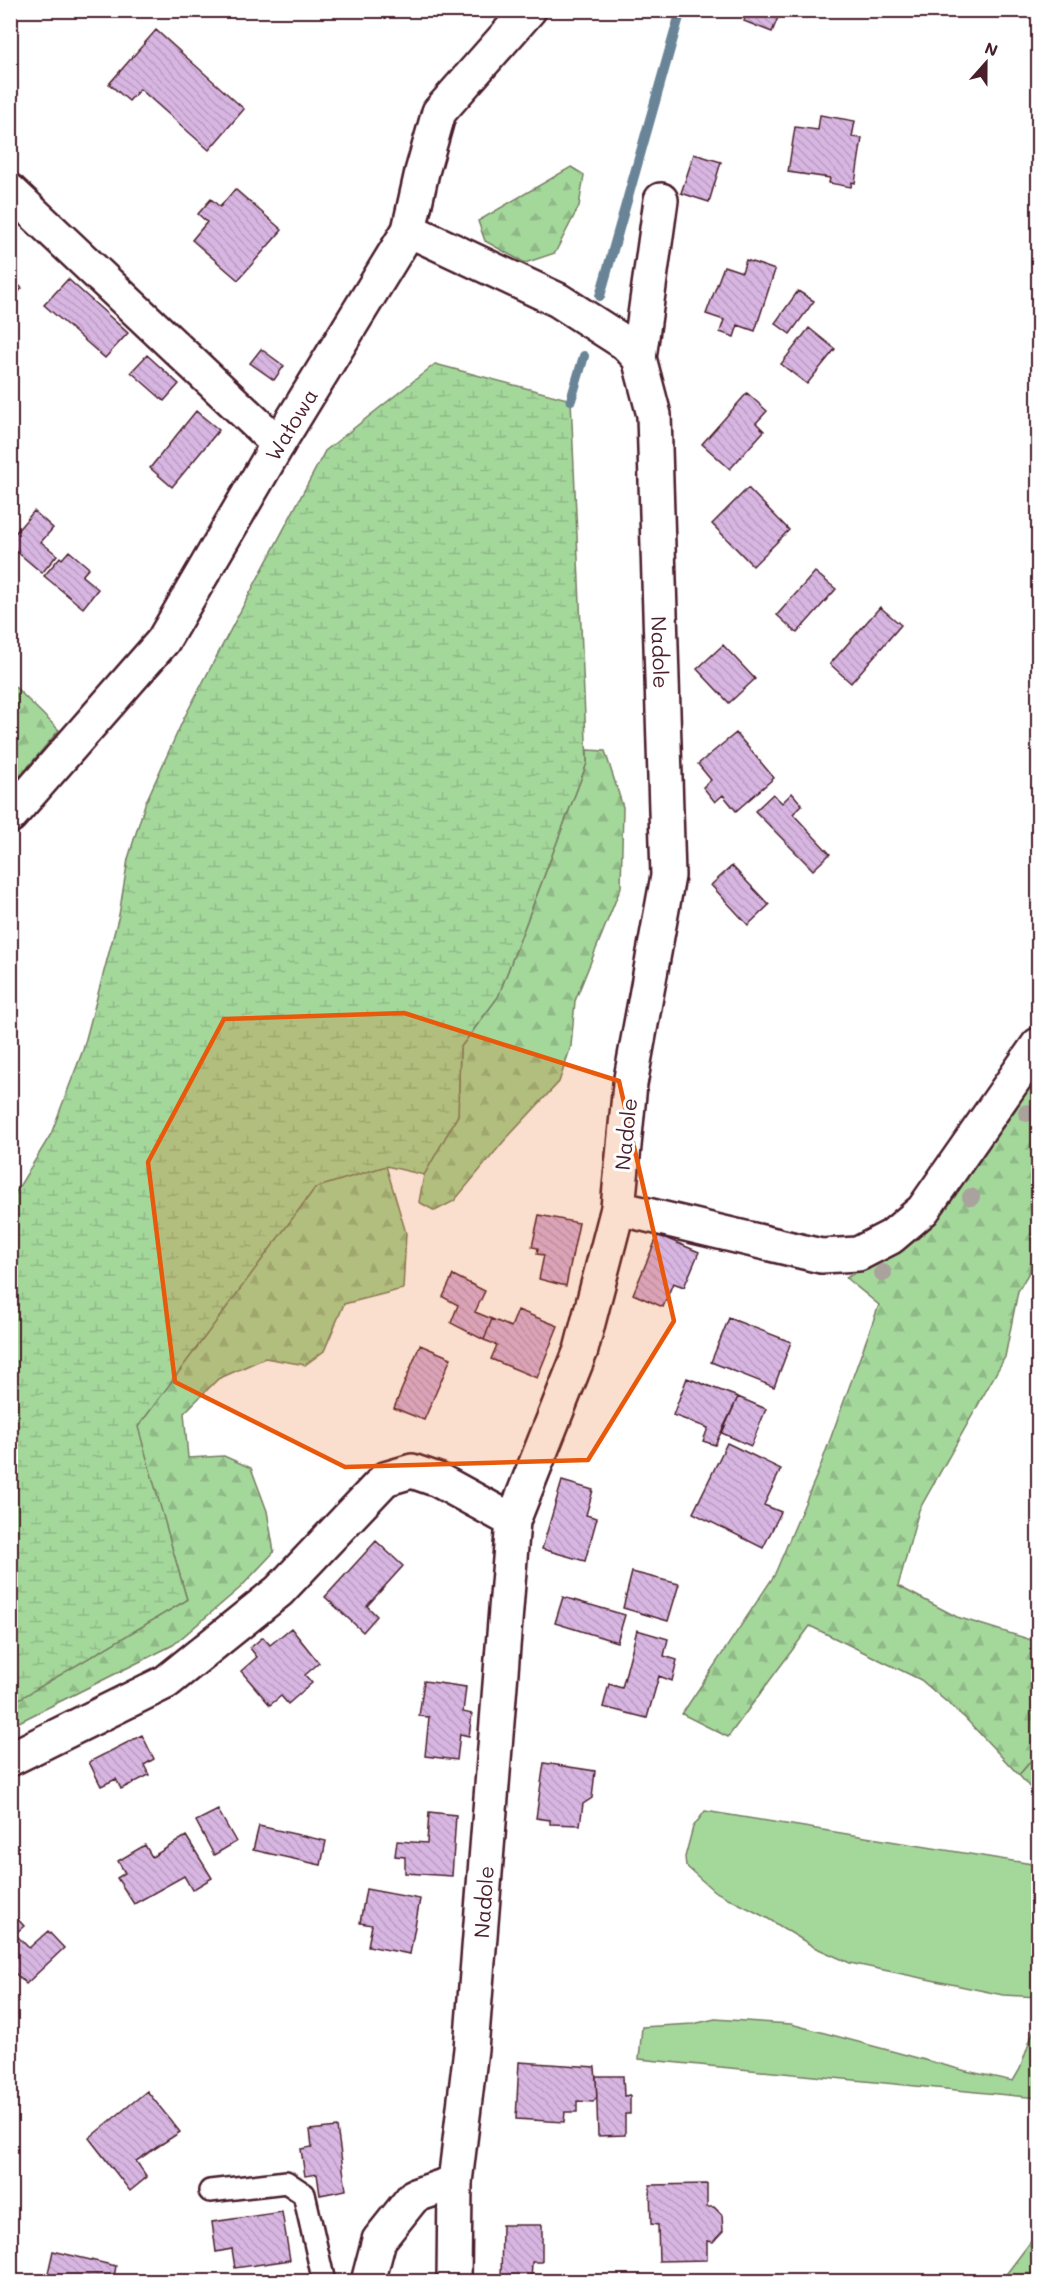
<svg xmlns="http://www.w3.org/2000/svg" width="1049" height="2292" font-family="Mali,sans-serif">
  <style>
    .grass { fill: #a4d89b; stroke: #777c63; stroke-width: 1.5 }
    .forest { fill: url(#forest-firs); stroke: #777c63; stroke-width: 1.5 }
    .wetland { fill: url(#wetland-marsh); stroke: #777c63; stroke-width: 1.5 }
    .park { fill: url(#park-crowns); stroke: #777c63; stroke-width: 1.5 }
    .lines { fill: none; stroke-linecap: round; stroke-linejoin: round }
    .stream { stroke: #698496; stroke-width: 10 }
    .building { fill: url(#building-back-hatch); stroke: #4a1f2b; stroke-width: 1.5 }
    .service-casing { stroke: #4a1f2b; stroke-width: 26 }
    .minor-casing { stroke: #4a1f2b; stroke-width: 38 }
    .path { stroke: #4a1f2b; stroke-width: 4; stroke-dasharray: 1.5 4.5; stroke-linecap: butt }
    .service { stroke: #fff; stroke-width: 21 }
    .minor { stroke: #fff; stroke-width: 33 }
    .tree { fill: #aaa29d }
    .marked { fill: #e8590c; fill-opacity: 0.2; stroke: #e8590c; stroke-width: 4.5; stroke-linejoin: round }
    .labels { text-anchor: middle; dominant-baseline: central; stroke-width: 6; stroke-linejoin: round; paint-order: stroke }
    .street-label { font-size: 21px; fill: #4a1f2b; stroke: #fff }
  </style>
  <defs>
    <pattern id="forest-firs" width="22" height="20" patternUnits="userSpaceOnUse" patternTransform="scale(1.5)"><rect width="22" height="20" fill="#a4d89b"/><path d="M5 1l3.5 6h-7zM16 11l3.5 6h-7z" fill="#8fb986"/></pattern>
    <pattern id="wetland-marsh" width="20" height="14" patternUnits="userSpaceOnUse" patternTransform="scale(1.5)"><rect width="20" height="14" fill="#a4d89b"/><path d="M1 5h8M5 5V1M11 12h8M15 12V8" fill="none" stroke="#8fb986"/></pattern>
    <pattern id="park-crowns" width="20" height="18" patternUnits="userSpaceOnUse" patternTransform="scale(1.5)"><rect width="20" height="18" fill="#a4d89b"/><path d="M2 6a3 3 0 1 1 6 0M12 15a3 3 0 1 1 6 0" fill="none" stroke="#8fb986"/></pattern>
    <pattern id="building-back-hatch" width="6" height="6" patternUnits="userSpaceOnUse" patternTransform="scale(1.5)"><rect width="6" height="6" fill="#d8b6e2"/><path d="M-1 5l2 2M0 0l6 6M5-1l2 2" fill="none" stroke="#bb9cc2"/></pattern>
  </defs>
  <rect width="100%" height="100%" fill="#fff"/>
  <filter id="ink" filterUnits="userSpaceOnUse"><feTurbulence type="fractalNoise" baseFrequency=".0167" numOctaves="2"/><feDisplacementMap in="SourceGraphic" scale="12" xChannelSelector="R" yChannelSelector="G"/><feConvolveMatrix kernelMatrix="1 2 1 2 8 2 1 2 1" color-interpolation-filters="sRGB"/></filter>
  <g filter="url(#ink)">
    <!-- grass -->
    <path class="grass" d="M705 1811 1038 1865V1997L1003 1995 850 1963 814 1947 767 1918 714 1891 686 1866 685 1857 693 1827Z
      M1038 2018V2098L639 2059 642 2027 693 2024 715 2019 791 2024 966 2071 1013 2081 1020 2069Z"/>
    <!-- forest -->
    <path class="forest" d="M571 167 584 175 579 206 555 253 525 263 485 241 478 221Z
      M11 683 59 730 11 787Z
      M587 750 605 751 623 807 621 887 575 1001 571 1046 559 1082 504 1141 454 1201 435 1211 419 1202 424 1175 458 1115 460 1048 498 997 587 763Z
      M1038 1072V1257L1018 1291 1005 1357 919 1510 898 1586 957 1617 1038 1642V1752L1019 1775 965 1718 921 1680 810 1626 728 1737 682 1714 774 1576 819 1470 879 1305 846 1278 922 1233Z
      M386 1166 406 1233 403 1289 344 1304 324 1351 305 1365 265 1358 218 1379 184 1413 188 1458 224 1456 251 1468 267 1511 274 1552 240 1588 173 1645 11 1726 10 1704 187 1600 137 1428 315 1187Z"/>
    <!-- wetland -->
    <path class="wetland" d="M435 364 571 400 587 763 498 997 460 1048 458 1115 424 1175 386 1166 315 1188 138 1427 187 1600 11 1704V1200L51 1134 83 1050 119 915 128 859 145 804 184 718 325 451Z"/>
    <!-- park -->
    <path class="park" d="M1038 1753V1797L1019 1775Z
      M1038 2232V2281H1001Z"/>
    <g class="lines">
      <!-- stream -->
      <path class="stream" d="M600 296 681 10
        M571 400 584 356"/>
    </g>
    <!-- building -->
    <path class="building" d="M748 10H781L772 32 744 21Z
      M156 30 244 109 209 150 140 89 129 101 109 84Z
      M820 115 855 121 852 137 862 138 855 183 852 182 851 187 829 183 830 178 788 172 795 127 818 130Z
      M694 154 721 162 709 202 681 193Z
      M235 189 282 230 238 280 192 240 207 222 198 214 211 199 220 207Z
      M746 260 775 270 755 331 738 325 734 337 720 332 724 320 706 314 724 266 742 272Z
      M10 278 22 288 10 302Z
      M68 279 128 333 105 358 44 305Z
      M798 291 814 301 790 334 775 323Z
      M809 328 835 349 807 384 781 364Z
      M261 349 284 366 274 380 250 363Z
      M147 355 179 384 164 401 131 372Z
      M747 393 767 411 756 423 764 431 730 469 702 444Z
      M196 411 219 430 172 487 150 468Z
      M748 488 789 530 753 566 712 524Z
      M34 511 53 528 41 542 57 555 42 573 10 546V539Z
      M69 551 89 568 82 576 98 589 83 608 44 576 60 557 62 559Z
      M815 572 836 589 797 633 777 615Z
      M880 607 901 625 851 683 830 664Z
      M723 645 755 679 729 703 697 669Z
      M736 733 774 778 736 811 723 795 715 802 703 787 711 780 698 764Z
      M792 793 802 805 793 814 830 854 813 870 755 811 773 794 782 803Z
      M732 866 769 905 748 925 711 885Z
      M539 1215 579 1223 566 1286 539 1279 544 1255 537 1254 538 1248 532 1247Z
      M658 1235 699 1252 684 1287 673 1283 663 1307 633 1294Z
      M453 1275 485 1291 475 1312 492 1319 484 1340 451 1323 458 1305 443 1297Z
      M518 1310 558 1326 537 1378 491 1359 497 1345 484 1340 492 1319 511 1327Z
      M729 1318 791 1342 774 1387 711 1362Z
      M420 1345 451 1358 424 1420 394 1408Z
      M687 1378 738 1397 715 1445 703 1441 708 1428 673 1415Z
      M738 1397 766 1409 751 1446 722 1433Z
      M727 1443 781 1469 764 1505 781 1512 763 1548 693 1513Z
      M562 1481 593 1490 586 1515 597 1518 585 1561 542 1549Z
      M376 1541 403 1566 367 1606 377 1616 363 1632 325 1597Z
      M632 1572 679 1584 668 1621 623 1608Z
      M563 1597 625 1615 617 1642 555 1623Z
      M291 1628 319 1663 305 1675 312 1683 288 1704 281 1696 270 1705 241 1671 257 1657 250 1648 263 1637 270 1645Z
      M637 1630 668 1639 664 1656 677 1660 672 1681 659 1676 647 1718 603 1707 609 1684 622 1688Z
      M424 1681 466 1687 463 1712 472 1714 469 1736 460 1734 457 1760 425 1756 429 1717 419 1716Z
      M142 1735 154 1759 144 1765 149 1775 121 1789 116 1779 101 1786 89 1762Z
      M544 1763 595 1771 592 1798 583 1804 580 1825 550 1824V1820L536 1818Z
      M218 1810 236 1842 214 1855 196 1821Z
      M429 1812 456 1815 452 1876 405 1873V1857L395 1856 397 1841 427 1843Z
      M259 1826 326 1841 321 1865 253 1850Z
      M186 1836 212 1878 192 1890 184 1876 134 1904 117 1878 125 1873 118 1861 145 1845 152 1857Z
      M366 1889 420 1899 410 1954 368 1946 372 1925 360 1923Z
      M10 1911 24 1926 10 1938Z
      M48 1931 64 1948 26 1984 10 1968V1938L15 1934 29 1948Z
      M519 2062 595 2067 597 2097 593 2102 577 2101V2112H565L564 2122 516 2119Z
      M596 2076H623L624 2096 630 2095V2114H625V2135L598 2136Z
      M147 2091 180 2132 136 2161 147 2177 130 2191 89 2138Z
      M337 2127 346 2190 320 2195 317 2174 305 2176 301 2149 312 2147 310 2130Z
      M707 2184V2207H714L722 2215 723 2231 713 2242 707 2241V2260L659 2261 658 2225 651 2224 650 2185Z
      M282 2212 290 2260 235 2268 232 2249 216 2252 212 2222Z
      M502 2225H542V2262H532L531 2282H501Z
      M53 2251 116 2266 113 2282H46Z"/>
    <g class="lines">
      <defs>
        <path id="service" d="M210 2191 286 2182 304 2194 324 2282"/>
        <g id="minor">
          <path d="M10 191 278 444"/>
          <path id="s1" d="M409 230 558 300 625 343 639 358 654 415 668 876 630 1084 618 1208 581 1350 513 1521 471 2049 455 2182 454 2282"/>
          <path d="M639 358 661 200"/>
          <path id="s2" d="M10 816 163 641 278 444 409 230 422 172 439 112 529 10"/>
          <path d="M618 1208 821 1256 858 1254 891 1237 923 1210 1038 1045"/>
          <path d="M10 1759 166 1682 279 1591 385 1479 412 1471 438 1480 513 1521"/>
          <path d="M368 2282 379 2240 414 2196 455 2182"/>
        </g>
      </defs>
      <!-- service casing -->
      <use href="#service" class="service-casing"/>
      <!-- minor casing -->
      <use href="#minor" class="minor-casing"/>
      <!-- path -->
      <path class="path" d="M1038 1297V1333"/>
      <!-- service -->
      <use href="#service" class="service"/>
      <!-- minor -->
      <use href="#minor" class="minor"/>
    </g>
    <!-- trees -->
    <g class="tree">
      <circle cx="1027" cy="1113" r="9"/>
      <circle cx="971" cy="1197" r="9"/>
      <circle cx="883" cy="1273" r="9"/>
    </g>
  </g>
  <!-- marked area -->
  <path class="marked" d="M404 1013 619 1081 674 1321 588 1460 345 1467 175 1382 148 1162 224 1019Z"/>
  <g class="labels">
    <!-- street labels -->
    <g class="street-label">
      <text stroke="none"><textPath href="#s2" startOffset="484">Wałowa</textPath></text>
      <text stroke="none"><textPath href="#s1" startOffset="561">Nadole</textPath></text>
      <text transform="translate(625 1134) rotate(-84)">Nadole</text>
      <text transform="translate(483 1902) rotate(-86)">Nadole</text>
    </g>
  </g>
  <!-- margin -->
  <rect width="1049" height="2292" fill="none" stroke="#fff" stroke-width="36"/>
  <rect x="18" y="18" width="1013" height="2256" fill="none" stroke="#4a1f2b" stroke-width="2" filter="url(#ink)"/>
  <!-- north arrow -->
  <g transform="translate(986 63) rotate(21)" stroke="#ffffff" stroke-width="4.5" paint-order="stroke">
  <path d="M0-4.5L10 22L0 15L-10 22Z" fill="#4a1f2b"/>
  <text y="-9" font-size="16" font-weight="bold" text-anchor="middle" fill="#4a1f2b">N</text>
  </g>
</svg>
